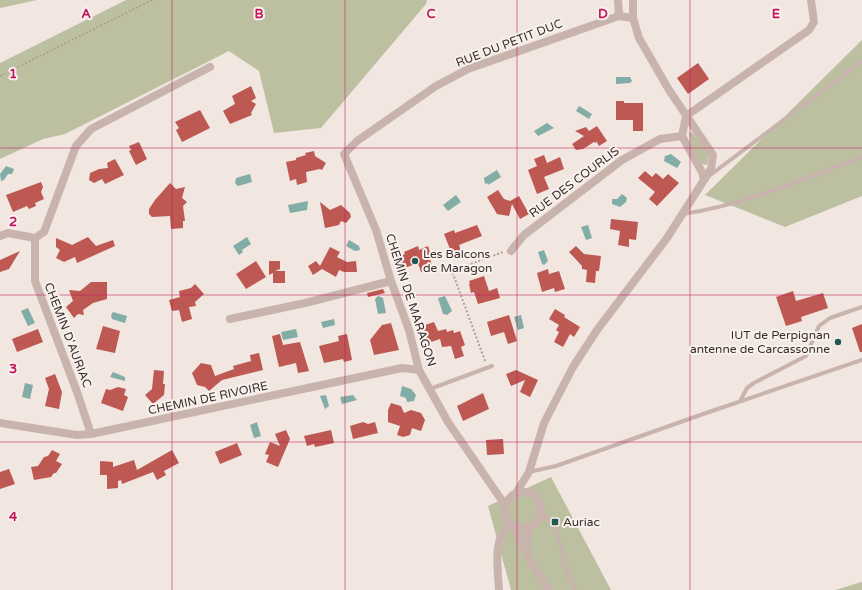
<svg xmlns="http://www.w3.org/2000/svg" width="862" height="590" font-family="'Varela Round',sans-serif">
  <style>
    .green { fill: #bcc0a1 }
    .water { fill: #81ada6 }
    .building { fill: #bd5853 }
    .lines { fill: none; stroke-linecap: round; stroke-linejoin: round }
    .path { stroke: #b59e97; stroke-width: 2; stroke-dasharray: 2 2; stroke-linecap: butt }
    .service { stroke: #c9b4ad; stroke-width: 4 }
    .minor { stroke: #c9b4ad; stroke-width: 8 }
    .grid { fill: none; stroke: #c2185b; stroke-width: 1; stroke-opacity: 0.55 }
    .poi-dot { fill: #235750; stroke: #f9f1ed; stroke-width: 1.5 }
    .labels { text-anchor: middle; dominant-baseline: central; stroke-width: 4; stroke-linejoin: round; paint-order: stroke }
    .street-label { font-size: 12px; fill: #382d2b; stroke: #f9f1ed }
    .poi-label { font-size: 12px; fill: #382d2b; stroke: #f9f1ed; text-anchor: start }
    .grid-label { font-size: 13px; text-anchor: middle; font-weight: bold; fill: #c2185b; stroke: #f9f1ed; stroke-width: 4; stroke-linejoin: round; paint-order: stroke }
  </style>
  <rect width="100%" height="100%" fill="#f1e6e0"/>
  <!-- green -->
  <path class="green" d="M0 0H37L0 8Z
    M126 0H427L426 4 321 128 274 133 259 71 229 51 65 134 43 139 0 159V63Z
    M862 40V196L785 227 705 195Z
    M692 132 709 154 707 165 702 164 691 145 689 133Z
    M551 477 611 590H511L488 506Z
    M862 582V590H835Z"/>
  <!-- water -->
  <path class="water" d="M616 77H630L632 81 630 83 616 84Z
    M579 106 592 114 589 119 576 111Z
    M547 123 554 128 538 136 534 131Z
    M671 154 681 162 677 168 664 161 665 156Z
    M6 166 14 169 12 174H8L4 180 1 181 0 174Z
    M497 170 501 177 488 185 487 183 485 184 484 178Z
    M250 174 252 182 238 186 235 183 236 178Z
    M622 194 627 198 626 202 620 207 612 204V199H617Z
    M456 195 461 202 448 211 443 205Z
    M308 201 307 210 290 213 288 205Z
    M588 225 592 238 586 240 581 227Z
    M247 237 251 244 242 250 243 252 239 255 233 246Z
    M349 240 359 246 360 250 355 251 346 246Z
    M544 250 548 261 544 265 542 264 538 252Z
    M378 296 383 298 386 313 378 314 375 299Z
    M445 296 452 311 447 315 443 314 438 298Z
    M28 308 35 323 28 326 21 311Z
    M113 312 127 316 125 323 112 319 111 315Z
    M521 315 524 328 518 330 514 317Z
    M334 319 335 325 323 328 321 322Z
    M296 329 298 337 283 340 281 332Z
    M113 372 125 377V381L110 377Z
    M25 383 33 385 30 399 22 397Z
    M402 386 411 389 416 395 414 401 407 402 406 398 400 396Z
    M326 395 329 406 325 409 320 396Z
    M353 395 357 400 342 404 340 397Z
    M257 422 261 436 254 438 250 425Z"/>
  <!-- building -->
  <path class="building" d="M698 63 709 79 688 94 677 78Z
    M251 86 256 98 251 101 256 104 251 113 252 115 230 124 223 111 235 104 232 96Z
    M616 101H624V103H643V131H633V120H616Z
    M200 110 210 128 182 142 176 130 179 128 175 122Z
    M597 126 607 141 599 146 596 141V143L594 142 583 149 576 150 572 144 584 136 575 131 586 127 589 131Z
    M139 142 147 159 136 165 129 151 131 150 129 146Z
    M314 151 315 156 326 163 322 170 320 169 306 172 307 182 297 185 296 179 290 181 286 162 296 160V158L306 155 305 153Z
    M544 155 547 163 560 157 564 169 544 177 549 189 537 194 528 170 537 166 534 159Z
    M115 159 124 175 105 184 102 179 94 183 89 180 90 173 99 169 108 168 107 163Z
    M645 171 652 177 656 173 663 179 668 174 679 183 657 206 649 199 655 192 638 178Z
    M41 182 43 187 41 192 44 199 35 203 36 206 29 209 27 206 13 212 6 195Z
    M170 183 176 189 185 187 182 198 187 202 183 206 185 221H183V228L171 229 170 216 152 217 149 214V209L155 200Z
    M498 190 504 199 510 201 519 196 529 214 520 219 512 204 509 216 497 214 487 197Z
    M320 202 330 210 341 205 350 213 351 217 346 223 341 221 339 225 325 228Z
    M611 219 638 222 636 240 629 239V247L618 245 620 231 610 229Z
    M477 225 482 236 459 245 463 256 454 259 444 234 454 230 455 233Z
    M88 237 96 246 113 240 115 246 77 263 75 257 64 262 56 258 60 250 56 247V238L72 245Z
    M418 246 419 250 428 246 432 258 430 259 433 268 421 272 418 263 402 269 397 257 405 254 404 252Z
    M576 246 584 254 601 256 599 271H596L595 283 586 282 587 270 582 269V266L569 252Z
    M330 247 340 252 337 257 347 262 356 261 357 272H344L339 270 336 277 322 269 313 275 308 266 316 261 320 266Z
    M20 251 9 269 0 272V260Z
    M256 261 266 277 246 289 236 274Z
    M269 261H280V269L275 271H285V283H273V273L269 275Z
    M548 269 549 274 559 271 565 289 555 292 554 288 542 292 537 273Z
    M484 276 489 291 497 288 500 298 478 304 474 292 471 293 469 284H470L469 281Z
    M91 282H107V299L93 303 83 310 84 315 78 314 74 318 66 307 73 301 69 290 80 291Z
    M195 284 204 294 195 302 196 306 189 307 192 319 182 322 179 310 172 311 169 300 180 297 179 291 191 288Z
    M383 289 385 293 368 297 367 293Z
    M793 291 796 301 823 293 828 308 801 317 802 321 786 326 776 297Z
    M555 309 565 315 564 317 580 327 574 337 570 334 563 347 554 342 559 332 556 330 559 325 549 319Z
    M509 315 517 341 508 344 504 332 491 336 487 322Z
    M434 322 438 331 446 329 447 332 453 330 454 333 460 331 465 345 461 347 464 356 455 359 451 346 442 347 440 339 428 343 422 326Z
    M391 323 399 350 374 355 370 340 382 325Z
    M862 324V352H860L852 328Z
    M103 326 120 331 115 353 96 349Z
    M38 329 43 342 17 352 12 339Z
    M280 334 283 345 300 342 309 371 298 373 296 363 279 367 272 336Z
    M347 334 352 360 344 362 343 359 324 363 319 346 339 341 338 336Z
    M259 353 263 370 222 380 209 391 205 387 197 385 192 373 201 363 211 365 215 376 234 369 233 366 251 361 250 355Z
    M154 370 164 371 163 384H165L164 395 153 404 145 395 152 389Z
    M516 370 538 380 530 397 520 392 525 380 511 386 506 374Z
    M55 374 62 392 59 409 45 406 49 389 45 378Z
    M118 387 126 389 124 395 128 397 123 411 101 403 106 389 110 390Z
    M483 393 489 409 463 421 457 406Z
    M391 403 401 406 404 413 411 410 421 413 425 420 421 431 412 428 410 435 403 437 397 435 400 426 388 422V410Z
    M363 422 368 424 375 422 378 433 353 439 350 426Z
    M286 430 290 439 278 467 266 462 269 455 265 454 270 442 280 446 275 434Z
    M331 430 334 443 315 447 314 444 307 446 304 436Z
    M503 439 504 454 487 455 486 440Z
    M237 443 242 455 220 464 215 452Z
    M52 450 60 454 56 461 62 464 56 473H54L51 477 34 480 31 467 38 466 44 457 48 456Z
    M172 450 179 463 164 471 166 475 157 480 153 472 122 484 121 480 118 481V488L107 489V475H100V461L113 462V467L134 460 137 470Z
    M9 469 15 484 0 489V472Z"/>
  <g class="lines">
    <!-- path -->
    <path class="path" d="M0 76 152 0
      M485 361 452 271 503 252"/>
    <!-- service -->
    <path class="service" d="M709 176 862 61
      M682 214C744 205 804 179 862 157
      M430 389 492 366
      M740 401 747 388 754 383 806 356 819 326 830 318 862 307
      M529 472 556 466 706 413 862 360
      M541 513C560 526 558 537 563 557 566 568 570 580 575 590"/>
    <!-- minor -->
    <path class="minor" d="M618 0 619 16
      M682 136 686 116 809 30 814 22 811 0
      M682 136 702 172 704 180
      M0 236 8 233 35 238
      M511 251 524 235 622 160 660 139 682 136
      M230 319 305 303 391 281
      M0 423 77 435 91 434 402 368 419 370
      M91 434 77 392 35 281V238L44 232 76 146 91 129 210 67
      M505 510a18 18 0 1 1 36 0a18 18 0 1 1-36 0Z
      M516 493 529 472 544 423 573 367 597 330 667 238 711 169 713 155 669 90 639 38 633 18V0
      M505 505 448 422 419 370 409 330 391 281 376 230 344 154 357 141 436 86 468 69 619 16 633 18
      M514 527 526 553 548 590
      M526 552 529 527
      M499 590C498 569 492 538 510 524"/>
  </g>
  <!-- grid -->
  <path class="grid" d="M172 0V590M345 0V590M517 0V590M690 0V590M0 148H862M0 295H862M0 442H862"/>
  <!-- markers -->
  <g class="poi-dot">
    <circle cx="415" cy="261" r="4"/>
    <circle cx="838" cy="342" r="4"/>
    <rect x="551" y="518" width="8" height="8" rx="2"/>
  </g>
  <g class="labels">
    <!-- street labels -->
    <g class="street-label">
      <text transform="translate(509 43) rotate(-21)">RUE DU PETIT DUC</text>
      <text transform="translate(574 182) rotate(-37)">RUE DES COURLIS</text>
      <text transform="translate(411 300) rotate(72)">CHEMIN DE MARAGON</text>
      <text transform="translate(68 335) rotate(69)">CHEMIN D'AURIAC</text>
      <text transform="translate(208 398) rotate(-12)">CHEMIN DE RIVOIRE</text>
    </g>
    <!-- poi labels -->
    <g class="poi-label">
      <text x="423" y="254">Les Balcons<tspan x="423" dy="14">de Maragon</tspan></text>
      <text x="830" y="335" text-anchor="end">IUT de Perpignan<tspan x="830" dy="14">antenne de Carcassonne</tspan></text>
      <text x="563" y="522">Auriac</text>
    </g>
  </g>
  <g class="grid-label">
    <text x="86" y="18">A</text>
    <text x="259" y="18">B</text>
    <text x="431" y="18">C</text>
    <text x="603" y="18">D</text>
    <text x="776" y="18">E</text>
    <text x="13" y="78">1</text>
    <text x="13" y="226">2</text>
    <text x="13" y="373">3</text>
    <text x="13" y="521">4</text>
  </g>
</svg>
